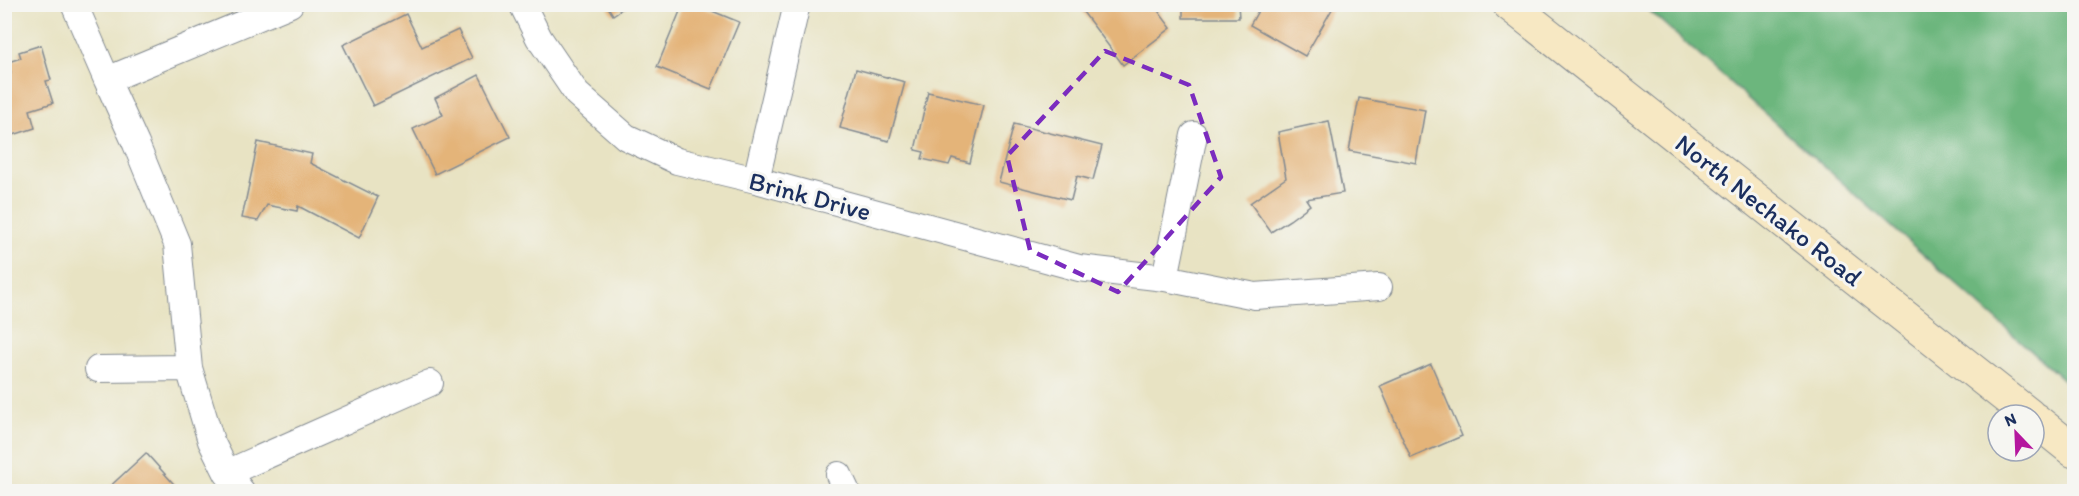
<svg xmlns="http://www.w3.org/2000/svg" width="2079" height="496" font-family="Itim,sans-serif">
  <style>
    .forest { fill: #6cb67d; stroke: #44726e; stroke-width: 1.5 }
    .building { fill: #e4b479 }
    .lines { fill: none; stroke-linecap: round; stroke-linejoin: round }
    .street-casing { stroke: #828990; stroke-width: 28 }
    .secondary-casing { stroke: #828990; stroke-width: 35 }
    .street { stroke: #fff; stroke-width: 26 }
    .secondary { stroke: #f7e8c3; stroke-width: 33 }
    .marked { fill: none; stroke: #7b2cbf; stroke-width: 4.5; stroke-dasharray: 12 8; stroke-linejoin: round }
    .labels { text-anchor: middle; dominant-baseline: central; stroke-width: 6; stroke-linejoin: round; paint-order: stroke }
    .street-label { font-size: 26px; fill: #1b2f5e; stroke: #f6f6f2 }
  </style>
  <rect width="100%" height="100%" fill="#f6f6f2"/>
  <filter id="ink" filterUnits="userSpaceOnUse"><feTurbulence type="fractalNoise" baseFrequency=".0167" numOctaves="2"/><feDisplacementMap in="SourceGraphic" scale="12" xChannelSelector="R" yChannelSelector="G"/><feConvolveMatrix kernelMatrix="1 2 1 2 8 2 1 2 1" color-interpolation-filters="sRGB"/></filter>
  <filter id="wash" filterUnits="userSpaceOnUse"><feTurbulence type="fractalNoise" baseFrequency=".008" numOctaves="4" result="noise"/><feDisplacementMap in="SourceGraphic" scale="24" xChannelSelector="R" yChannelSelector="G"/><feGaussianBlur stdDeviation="1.35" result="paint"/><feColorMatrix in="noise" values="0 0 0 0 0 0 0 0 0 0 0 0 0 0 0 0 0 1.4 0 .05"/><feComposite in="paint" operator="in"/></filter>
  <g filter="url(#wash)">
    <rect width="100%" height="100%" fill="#e8e3c3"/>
    <!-- forest -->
    <path class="forest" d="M1643 5H2074V389Z"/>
    <g id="blocks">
      <!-- building -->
      <path class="building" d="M606 4H629L613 15Z
        M683 4H695L739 22 711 89 657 67Z
        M1077 4H1153L1171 28 1123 65Z
        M1183 4H1238L1239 18H1183Z
        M1262 4H1335L1305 56 1250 25Z
        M406 14 422 47 458 30 472 58 373 106 343 45Z
        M41 45 51 80 46 81 53 103 30 110 35 128 4 138V75L11 73 8 62 21 58 19 52Z
        M856 69 905 82 889 141 840 128Z
        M479 75 510 137 435 174 413 129 443 115 435 98Z
        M928 92 984 105 970 163 952 158 949 165 922 159 924 152 915 150Z
        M1359 98 1425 110 1416 163 1349 151Z
        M1329 121 1343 193 1306 199 1310 205 1290 220 1271 232 1250 203 1286 178 1278 132Z
        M1014 124 1102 146 1093 180 1077 176 1071 200 999 182Z
        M258 142 312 154 310 163 378 197 359 238 298 206 297 211 267 205 258 221 242 218Z
        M1431 364 1462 436 1411 458 1380 386Z
        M146 453 181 492H104Z"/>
    </g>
  </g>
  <g filter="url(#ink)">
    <use href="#blocks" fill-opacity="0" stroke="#828990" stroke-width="1.5"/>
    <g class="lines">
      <defs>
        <path id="street" d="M74 4 107 80 290 4
          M522 4 539 38 577 94 626 137 677 161 756 180 1079 268 1165 278 1255 296 1379 287
          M107 80 136 144 177 244 189 368 211 441 227 473 242 492
          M756 180 797 4
          M1165 278 1194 135
          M98 369 189 368
          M227 473 430 383
          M839 475 847 492"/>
        <path id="secondary" d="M1509 4 2029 415
          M2034 419 2074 451"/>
      </defs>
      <!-- street casing -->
      <use href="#street" class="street-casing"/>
      <!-- secondary casing -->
      <use href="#secondary" class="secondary-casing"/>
      <!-- street -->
      <use href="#street" class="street"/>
      <!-- secondary -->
      <use href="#secondary" class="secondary"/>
    </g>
  </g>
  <!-- marked area -->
  <path class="marked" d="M1105 51 1189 85 1221 177 1118 292 1030 250 1007 156Z"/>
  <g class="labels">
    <!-- street labels -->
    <g class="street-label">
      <text transform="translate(810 196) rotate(15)">Brink Drive</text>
      <text transform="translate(1769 210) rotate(38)">North Nechako Road</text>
    </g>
  </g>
  <!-- margin -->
  <rect width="2079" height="496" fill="none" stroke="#f6f6f2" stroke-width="24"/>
  <!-- north arrow -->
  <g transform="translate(2016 433) rotate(337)"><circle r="28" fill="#f6f6f2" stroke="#9ea6b7" stroke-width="1.5"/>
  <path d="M0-4.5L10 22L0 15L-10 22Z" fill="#b5179e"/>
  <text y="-9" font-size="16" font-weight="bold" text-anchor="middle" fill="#1b2f5e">N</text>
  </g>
</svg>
